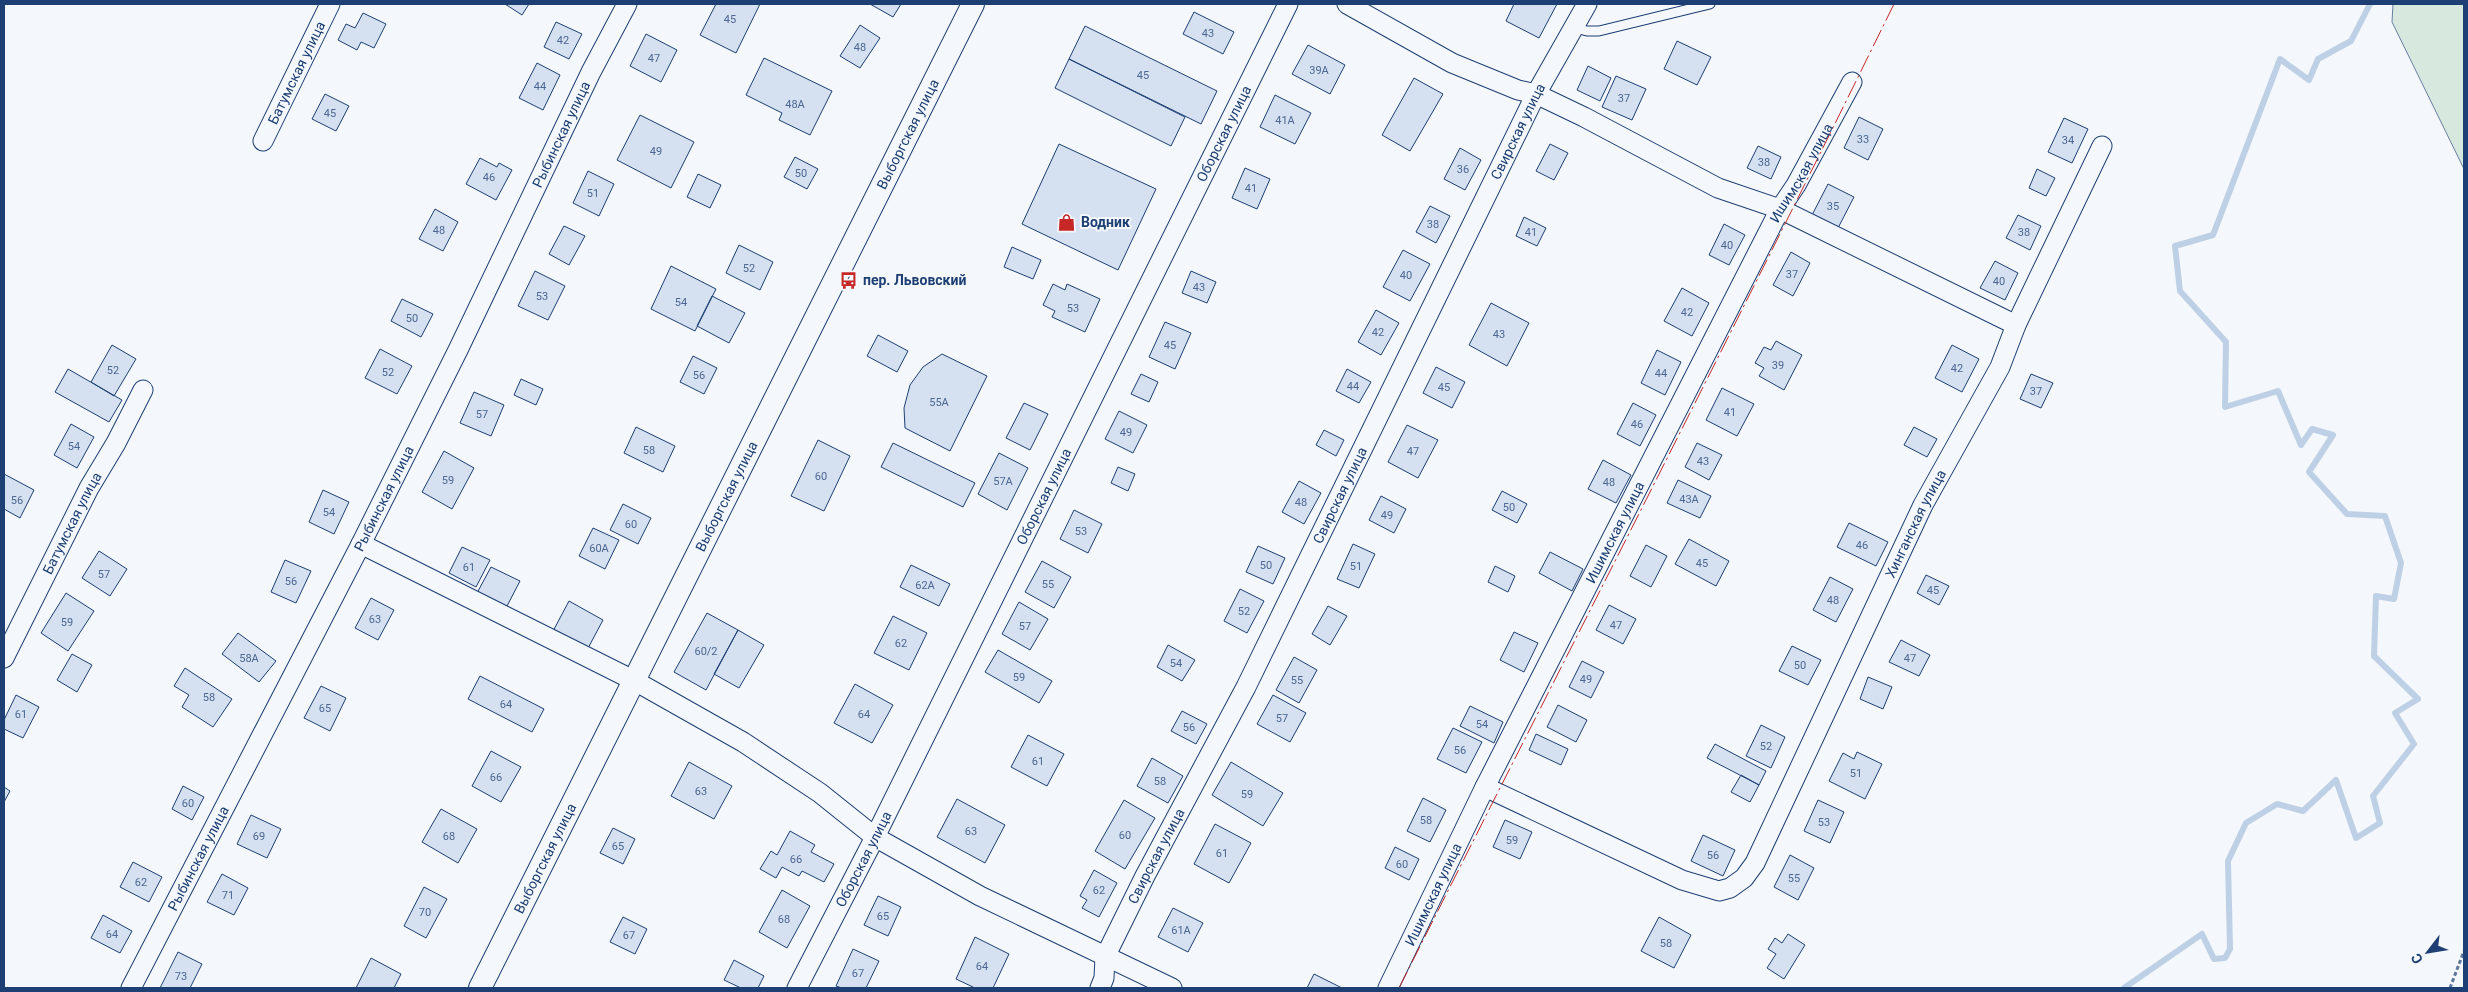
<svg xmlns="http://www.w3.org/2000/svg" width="2468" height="992" font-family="Roboto,sans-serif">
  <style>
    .green { fill: #d7e8df; stroke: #687fa3 }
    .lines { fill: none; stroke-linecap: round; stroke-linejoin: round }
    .stream { stroke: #bed0e5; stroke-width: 6 }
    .building { fill: #d5e0f0; stroke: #1d3f73 }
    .service-casing { stroke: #1d3f73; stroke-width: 11 }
    .minor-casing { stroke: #1d3f73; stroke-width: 21 }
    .tertiary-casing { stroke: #1d3f73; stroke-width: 24 }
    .path { stroke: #5e769c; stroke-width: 3; stroke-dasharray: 4 2.5; stroke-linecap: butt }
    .service { stroke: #f4f7fb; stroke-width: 9 }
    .minor { stroke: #f4f7fb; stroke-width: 19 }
    .tertiary { stroke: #f4f7fb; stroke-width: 22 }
    .power { stroke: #c62828; stroke-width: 1; stroke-dasharray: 18 4 2.5 4; stroke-linecap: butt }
    .labels { text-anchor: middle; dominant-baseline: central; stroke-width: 4; stroke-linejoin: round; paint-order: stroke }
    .number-label { font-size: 11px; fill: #4b6792 }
    .street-label { font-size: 14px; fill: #1d3f73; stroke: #f4f7fb }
    .poi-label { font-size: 14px; font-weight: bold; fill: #1d3f73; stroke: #f4f7fb; text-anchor: start }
  </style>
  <rect width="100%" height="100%" fill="#f4f7fb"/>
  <!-- green -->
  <path class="green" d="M2393 4H2464V169L2392 22Z"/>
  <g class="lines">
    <!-- stream -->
    <path class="stream" d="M2124 988 2202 934 2214 959 2225 958 2230 949 2228 861 2246 823 2277 804 2303 811 2336 780 2356 838 2380 823 2373 796 2414 744 2395 713 2418 699 2374 656 2376 596 2394 599 2401 563 2385 516 2347 514 2309 472 2333 435 2312 429 2301 445 2278 391 2225 407 2226 342 2180 291 2175 246 2213 235 2280 59 2309 80 2318 59 2351 41 2370 4"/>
  </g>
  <!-- building -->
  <path class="building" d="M505 4H529L522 15Z
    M716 4H760L736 53 700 35Z
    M870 4H901L893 17Z
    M1514 4H1557L1539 38 1506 21Z
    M1194 12 1234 32 1223 54 1183 34Z
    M363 13 386 24 374 48 361 42 357 50 338 40 346 24 355 28Z
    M556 22 582 34 569 59 544 47Z
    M860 25 880 38 860 68 840 56Z
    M1085 26 1217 91 1201 124 1069 59Z
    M646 34 677 50 661 82 630 66Z
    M1677 41 1711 57 1697 85 1664 69Z
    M1308 45 1345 65 1330 94 1292 74Z
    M764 58 832 91 810 135 779 120 782 113 746 95Z
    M1069 59 1185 117 1171 146 1055 88Z
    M537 63 560 75 543 110 519 98Z
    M1588 66 1611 78 1600 101 1577 90Z
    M1616 76 1646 89 1632 120 1602 107Z
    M1414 78 1443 94 1410 151 1382 135Z
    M325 94 349 106 336 131 312 119Z
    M1275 95 1311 113 1295 144 1260 127Z
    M640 115 694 142 671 188 617 160Z
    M1859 117 1883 129 1868 160 1844 148Z
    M2064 118 2088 129 2072 163 2048 152Z
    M1059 144 1156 189 1118 270 1022 224Z
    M1550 144 1568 153 1554 180 1536 171Z
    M1758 146 1781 157 1771 179 1747 168Z
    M1460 148 1481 160 1465 190 1444 179Z
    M795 157 818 169 807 189 784 177Z
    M480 158 497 167 499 163 512 170 496 200 466 184Z
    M1245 168 1270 179 1257 209 1232 198Z
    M2037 169 2055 178 2046 196 2029 188Z
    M588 171 614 184 599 216 573 203Z
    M698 174 721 185 710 208 687 197Z
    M1828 184 1854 197 1838 228 1812 215Z
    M1430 206 1450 216 1436 243 1416 232Z
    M435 209 458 222 443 251 419 239Z
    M2018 215 2041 226 2030 250 2006 238Z
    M1524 217 1546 228 1537 246 1516 236Z
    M1724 224 1745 235 1729 265 1709 255Z
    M564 226 585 236 569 265 549 254Z
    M739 245 773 262 760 290 726 273Z
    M1012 247 1041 260 1033 279 1004 267Z
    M1403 250 1430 264 1410 301 1383 287Z
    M1791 252 1810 263 1793 296 1773 285Z
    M1995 261 2018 273 2005 300 1980 288Z
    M671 266 716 289 695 331 651 309Z
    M535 271 565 286 548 320 518 306Z
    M1191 271 1216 282 1207 303 1182 293Z
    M1053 284 1065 290 1067 284 1100 299 1085 332 1052 317 1055 311 1043 305Z
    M1682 288 1709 303 1692 336 1664 321Z
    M712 296 745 313 729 343 697 326Z
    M402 299 433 314 421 337 391 321Z
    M1491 303 1529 323 1507 366 1469 345Z
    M1376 310 1399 323 1381 355 1358 342Z
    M1165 322 1191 333 1175 369 1149 357Z
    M878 335 908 351 897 372 867 356Z
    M1776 341 1802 355 1784 390 1759 376 1764 368 1755 363 1764 347 1771 350Z
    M112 345 136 359 114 396 91 382Z
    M1952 345 1979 359 1962 392 1935 378Z
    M380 349 412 366 397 394 365 378Z
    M1657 350 1681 362 1665 395 1641 383Z
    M942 354 987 376 950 451 905 428 904 408 910 385 923 367Z
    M693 356 717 368 704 394 680 382Z
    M1436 367 1465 382 1452 408 1423 393Z
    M68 369 122 400 109 422 55 392Z
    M1347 369 1371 382 1359 403 1336 391Z
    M1141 374 1158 382 1149 402 1131 394Z
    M2031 374 2053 383 2041 408 2020 399Z
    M521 379 543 389 536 405 514 395Z
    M1722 388 1754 404 1737 436 1706 420Z
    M474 392 504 405 491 436 460 423Z
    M1024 403 1048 414 1030 450 1006 438Z
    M1633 403 1656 415 1640 446 1617 434Z
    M1119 411 1147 425 1133 453 1105 439Z
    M71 424 94 437 77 468 54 455Z
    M1407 425 1438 440 1418 478 1388 462Z
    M636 427 675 446 663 472 624 453Z
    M1914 427 1937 439 1927 457 1904 445Z
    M1324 430 1344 440 1336 456 1316 445Z
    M818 440 850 456 824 511 791 496Z
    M893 443 975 483 963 507 881 467Z
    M1697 443 1722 455 1709 480 1685 467Z
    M444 451 474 468 452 509 422 492Z
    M999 453 1028 468 1007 510 978 494Z
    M1603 460 1631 475 1616 503 1588 489Z
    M1118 467 1135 474 1128 491 1111 483Z
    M4 474 34 490 20 518 4 509Z
    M1678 480 1711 496 1700 518 1667 503Z
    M1299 481 1321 493 1304 524 1282 512Z
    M323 490 349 502 334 534 309 522Z
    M1502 491 1527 504 1517 523 1492 510Z
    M1381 496 1406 509 1394 533 1369 520Z
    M623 504 651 518 638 544 610 530Z
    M1074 510 1102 524 1088 553 1060 539Z
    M1849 523 1888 542 1876 566 1837 547Z
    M593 528 619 540 605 569 579 556Z
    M1689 539 1729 561 1716 586 1675 564Z
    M1353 544 1375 554 1359 588 1337 579Z
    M1646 545 1667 556 1651 587 1630 576Z
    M1258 546 1285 558 1273 584 1246 572Z
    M462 547 490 560 476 587 449 573Z
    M99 551 127 569 110 596 82 578Z
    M1550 552 1583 569 1572 591 1539 573Z
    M285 560 311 571 296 603 271 592Z
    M1042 561 1071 577 1054 608 1025 592Z
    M911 565 950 584 939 606 900 587Z
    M1495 566 1515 576 1508 592 1488 582Z
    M491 567 520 581 506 608 477 593Z
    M1926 575 1949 586 1939 605 1917 593Z
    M1830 577 1853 589 1836 622 1813 610Z
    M1240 589 1264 601 1247 633 1224 621Z
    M66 593 94 611 68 651 41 633Z
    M371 598 394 610 378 640 355 628Z
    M569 601 603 620 586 652 552 633Z
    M1019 602 1048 619 1030 650 1002 634Z
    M1609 605 1636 619 1623 644 1596 630Z
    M1328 606 1347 616 1330 645 1312 634Z
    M707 613 738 630 706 690 674 672Z
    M893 616 927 633 909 670 874 653Z
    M738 630 764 645 739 688 714 674Z
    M1514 632 1538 643 1524 672 1500 660Z
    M238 633 276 661 259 682 222 654Z
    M1901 640 1930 655 1919 676 1889 662Z
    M1168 645 1195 660 1182 681 1157 667Z
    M1792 646 1821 660 1808 685 1779 671Z
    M998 650 1052 681 1039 703 985 672Z
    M72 654 92 665 77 692 57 680Z
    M1294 657 1317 670 1299 703 1276 690Z
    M1582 661 1604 672 1591 698 1569 687Z
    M185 668 232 699 213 727 182 707 189 695 174 686Z
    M480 676 544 709 532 732 468 699Z
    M1868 677 1892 687 1883 709 1860 699Z
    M855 684 893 705 872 743 834 723Z
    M321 686 346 698 330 731 304 718Z
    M16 695 39 707 23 738 4 729V720Z
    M1273 695 1306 713 1290 742 1257 724Z
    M1558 705 1587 720 1576 742 1547 727Z
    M1470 706 1503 722 1494 743 1460 726Z
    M1182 711 1207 724 1196 744 1171 731Z
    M1761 725 1785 737 1771 768 1746 756Z
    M1453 728 1482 742 1466 773 1437 759Z
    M1536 734 1568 749 1561 765 1529 750Z
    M1028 735 1064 754 1047 786 1011 767Z
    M1715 744 1766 771 1759 785 1707 758Z
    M491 751 521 767 501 802 472 786Z
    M1857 752 1882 764 1865 799 1829 781 1843 753 1854 759Z
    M1152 758 1183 776 1168 803 1137 786Z
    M689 762 732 786 714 819 671 796Z
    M1231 762 1283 793 1263 826 1212 795Z
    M1741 775 1759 785 1750 802 1731 792Z
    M183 786 204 797 192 820 172 809Z
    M4 787 10 791 4 802Z
    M1423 798 1446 810 1430 842 1407 831Z
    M957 799 1005 825 985 863 937 837Z
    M1124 800 1155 818 1125 869 1095 851Z
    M1818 800 1844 812 1830 843 1804 831Z
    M441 809 477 829 458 863 422 842Z
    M251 815 281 829 267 858 237 844Z
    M1505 820 1532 832 1520 859 1493 847Z
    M1215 824 1251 843 1229 883 1194 864Z
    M613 828 635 839 623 864 600 853Z
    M790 831 815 845 811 852 834 864 824 882 802 871 799 876 782 867 776 878 760 869 771 851 777 855Z
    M1703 835 1735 850 1723 876 1691 861Z
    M1395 847 1419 859 1409 880 1385 868Z
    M1790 855 1814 868 1798 900 1774 887Z
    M133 862 162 877 149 902 120 887Z
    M1094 870 1117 883 1099 917 1082 908 1087 900 1080 896Z
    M222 874 248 888 234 915 207 902Z
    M424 887 447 899 426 938 404 926Z
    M782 890 810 906 787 948 759 932Z
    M878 896 901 907 888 936 864 925Z
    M1173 908 1203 923 1188 952 1158 937Z
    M103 915 132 931 120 953 91 938Z
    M623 917 647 929 635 954 610 942Z
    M1659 917 1691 935 1674 968 1641 951Z
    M1788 934 1805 945 1784 979 1767 968 1776 954 1768 949 1775 938 1782 943Z
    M975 937 1009 954 993 988H975L956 979Z
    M853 949 879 961 866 988H842L836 986Z
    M178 952 202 964 190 988H160Z
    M371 958 401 974 394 988H356Z
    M734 960 764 976 758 988H741L724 980Z
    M1314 974 1342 988H1307Z"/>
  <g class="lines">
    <defs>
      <path id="service" d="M1575 28 1587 31H1599L1710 4"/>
      <g id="minor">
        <path d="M1347 4 1452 63 1518 90 1536 94 1584 117 1718 188 1780 209 2016 325"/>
        <path id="s1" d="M263 141 330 4"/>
        <path d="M361 544 635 681 743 742 820 793 875 837 980 896 1172 988"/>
        <path id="s2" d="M4 658 89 488 116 443 143 390"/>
        <path id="s3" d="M1485 787 1682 880 1719 891 1730 888 1744 878 1755 863 1923 505 2000 367 2016 325 2102 146"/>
        <path id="s4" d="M131 988 361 544 458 350 591 72 627 4"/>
        <path id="s5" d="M797 988 875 837 1288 4"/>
        <path id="s6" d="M1100 988 1104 978 1105 957 1145 876 1246 687 1536 94 1587 4"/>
        <path id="s7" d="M1388 988 1485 787 1780 209 1796 185 1852 82"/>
      </g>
      <g id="tertiary">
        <path id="s8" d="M480 988 973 4"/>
      </g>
    </defs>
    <!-- service casing -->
    <use href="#service" class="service-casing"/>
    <!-- minor casing -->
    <use href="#minor" class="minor-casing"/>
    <!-- tertiary casing -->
    <use href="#tertiary" class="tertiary-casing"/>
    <!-- path -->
    <path class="path" d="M2450 988 2464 951"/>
    <!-- service -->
    <use href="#service" class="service"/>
    <!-- minor -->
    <use href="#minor" class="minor"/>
    <!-- tertiary -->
    <use href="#tertiary" class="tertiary"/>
    <!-- power -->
    <path class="power" d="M1399 988C1564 660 1732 334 1894 4"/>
  </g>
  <!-- icons -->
  <defs>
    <symbol id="shop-bare" viewBox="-9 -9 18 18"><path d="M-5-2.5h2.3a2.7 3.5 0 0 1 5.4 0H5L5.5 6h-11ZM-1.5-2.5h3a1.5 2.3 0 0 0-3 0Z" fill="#c62828" stroke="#f4f7fb" stroke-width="2.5" paint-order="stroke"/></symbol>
    <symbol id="bus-bare" viewBox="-9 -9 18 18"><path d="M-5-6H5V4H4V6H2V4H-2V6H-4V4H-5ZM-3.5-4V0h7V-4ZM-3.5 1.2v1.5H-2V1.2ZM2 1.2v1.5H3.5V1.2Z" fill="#c62828" stroke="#f4f7fb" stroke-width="2.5" paint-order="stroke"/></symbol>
  </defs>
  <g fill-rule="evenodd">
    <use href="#shop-bare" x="1054" y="210" width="25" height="25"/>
    <use href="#bus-bare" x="836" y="268" width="25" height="25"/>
  </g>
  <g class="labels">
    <!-- number labels -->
    <g class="number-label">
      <text x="730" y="19">45</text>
      <text x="1208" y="33">43</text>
      <text x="563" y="40">42</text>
      <text x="860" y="47">48</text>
      <text x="654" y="58">47</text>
      <text x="1319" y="70">39А</text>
      <text x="1143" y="75">45</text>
      <text x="540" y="86">44</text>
      <text x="1624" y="98">37</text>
      <text x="795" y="104">48А</text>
      <text x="330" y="113">45</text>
      <text x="1285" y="120">41А</text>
      <text x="1863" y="139">33</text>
      <text x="2068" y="140">34</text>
      <text x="656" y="151">49</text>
      <text x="1764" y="162">38</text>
      <text x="1463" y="169">36</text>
      <text x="801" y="173">50</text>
      <text x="489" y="177">46</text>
      <text x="1251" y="188">41</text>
      <text x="593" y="193">51</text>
      <text x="1833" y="206">35</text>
      <text x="1433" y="224">38</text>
      <text x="439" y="230">48</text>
      <text x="1531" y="232">41</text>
      <text x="2024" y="232">38</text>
      <text x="1727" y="245">40</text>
      <text x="749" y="268">52</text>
      <text x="1792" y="274">37</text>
      <text x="1406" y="275">40</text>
      <text x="1999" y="281">40</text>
      <text x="1199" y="287">43</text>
      <text x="542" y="296">53</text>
      <text x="681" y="302">54</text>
      <text x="1073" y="308">53</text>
      <text x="1687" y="312">42</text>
      <text x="412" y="318">50</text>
      <text x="1378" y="332">42</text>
      <text x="1499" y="334">43</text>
      <text x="1170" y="345">45</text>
      <text x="1778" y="365">39</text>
      <text x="1957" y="368">42</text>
      <text x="113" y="370">52</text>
      <text x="388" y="372">52</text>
      <text x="1661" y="373">44</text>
      <text x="699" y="375">56</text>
      <text x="1353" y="386">44</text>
      <text x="1444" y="387">45</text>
      <text x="2036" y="391">37</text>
      <text x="939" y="402">55А</text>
      <text x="1730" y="412">41</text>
      <text x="482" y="414">57</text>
      <text x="1637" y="424">46</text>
      <text x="1126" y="432">49</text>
      <text x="74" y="446">54</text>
      <text x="649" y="450">58</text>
      <text x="1413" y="451">47</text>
      <text x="1703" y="461">43</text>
      <text x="821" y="476">60</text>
      <text x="448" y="480">59</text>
      <text x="1003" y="481">57А</text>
      <text x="1609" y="482">48</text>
      <text x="1689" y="499">43А</text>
      <text x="17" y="500">56</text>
      <text x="1301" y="502">48</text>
      <text x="1509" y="507">50</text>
      <text x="329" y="512">54</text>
      <text x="1387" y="515">49</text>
      <text x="631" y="524">60</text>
      <text x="1081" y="531">53</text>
      <text x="1862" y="545">46</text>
      <text x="599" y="548">60А</text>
      <text x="1702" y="563">45</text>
      <text x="1266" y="565">50</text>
      <text x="1356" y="566">51</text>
      <text x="469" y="567">61</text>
      <text x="104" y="574">57</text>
      <text x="291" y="581">56</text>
      <text x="1048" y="584">55</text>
      <text x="925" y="585">62А</text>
      <text x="1933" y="590">45</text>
      <text x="1833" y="600">48</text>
      <text x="1244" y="611">52</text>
      <text x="375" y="619">63</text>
      <text x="67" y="622">59</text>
      <text x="1616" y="625">47</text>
      <text x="1025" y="626">57</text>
      <text x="901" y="643">62</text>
      <text x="706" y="651">60/2</text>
      <text x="249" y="658">58А</text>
      <text x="1910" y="658">47</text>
      <text x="1176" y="663">54</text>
      <text x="1800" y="665">50</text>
      <text x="1019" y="677">59</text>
      <text x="1586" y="679">49</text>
      <text x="1297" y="680">55</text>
      <text x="209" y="697">58</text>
      <text x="506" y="704">64</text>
      <text x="325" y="708">65</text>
      <text x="21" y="714">61</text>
      <text x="864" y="714">64</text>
      <text x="1282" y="718">57</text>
      <text x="1482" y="724">54</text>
      <text x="1189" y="727">56</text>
      <text x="1766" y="746">52</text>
      <text x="1460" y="750">56</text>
      <text x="1038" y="761">61</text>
      <text x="1856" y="773">51</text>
      <text x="496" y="777">66</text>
      <text x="1160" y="781">58</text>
      <text x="701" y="791">63</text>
      <text x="1247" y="794">59</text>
      <text x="188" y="803">60</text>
      <text x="1426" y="820">58</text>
      <text x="1824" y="822">53</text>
      <text x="971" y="831">63</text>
      <text x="1125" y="835">60</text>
      <text x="259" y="836">69</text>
      <text x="449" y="836">68</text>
      <text x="1512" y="840">59</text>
      <text x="618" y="846">65</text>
      <text x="1222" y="853">61</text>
      <text x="1713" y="855">56</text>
      <text x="796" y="859">66</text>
      <text x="1402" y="864">60</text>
      <text x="1794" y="878">55</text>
      <text x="141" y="882">62</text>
      <text x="1099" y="890">62</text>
      <text x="228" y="895">71</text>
      <text x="425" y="912">70</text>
      <text x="883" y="916">65</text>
      <text x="784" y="919">68</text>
      <text x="1181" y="930">61А</text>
      <text x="112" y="934">64</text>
      <text x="629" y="935">67</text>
      <text x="1666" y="943">58</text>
      <text x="982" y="966">64</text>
      <text x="858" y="973">67</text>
      <text x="181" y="976">73</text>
    </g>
    <!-- street labels -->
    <g class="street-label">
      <text stroke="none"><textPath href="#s1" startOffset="76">Батумская улица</textPath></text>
      <text stroke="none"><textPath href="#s6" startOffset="955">Свирская улица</textPath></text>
      <text stroke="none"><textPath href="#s8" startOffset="955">Выборгская улица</textPath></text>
      <text stroke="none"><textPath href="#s5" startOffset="955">Оборская улица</textPath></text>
      <text stroke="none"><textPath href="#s4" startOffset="956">Рыбинская улица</textPath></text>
      <text stroke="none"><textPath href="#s7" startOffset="914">Ишимская улица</textPath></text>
      <text stroke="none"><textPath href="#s6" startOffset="550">Свирская улица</textPath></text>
      <text stroke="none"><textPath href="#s8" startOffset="550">Выборгская улица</textPath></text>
      <text stroke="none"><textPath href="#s5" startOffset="550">Оборская улица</textPath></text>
      <text stroke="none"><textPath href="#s4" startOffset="551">Рыбинская улица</textPath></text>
      <text stroke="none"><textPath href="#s2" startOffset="151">Батумская улица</textPath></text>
      <text stroke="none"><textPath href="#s3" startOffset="679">Хинганская улица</textPath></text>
      <text stroke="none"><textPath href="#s7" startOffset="509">Ишимская улица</textPath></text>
      <text stroke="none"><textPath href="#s6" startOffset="145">Свирская улица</textPath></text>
      <text stroke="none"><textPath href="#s4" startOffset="146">Рыбинская улица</textPath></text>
      <text stroke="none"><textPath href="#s8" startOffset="145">Выборгская улица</textPath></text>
      <text stroke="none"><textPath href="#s5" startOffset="145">Оборская улица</textPath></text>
      <text stroke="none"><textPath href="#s7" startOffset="104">Ишимская улица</textPath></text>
    </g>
    <!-- poi labels -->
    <g class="poi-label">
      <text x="1081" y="222">Водник</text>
      <text x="863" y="280">пер. Львовский</text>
    </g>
  </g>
  <!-- border -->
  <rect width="2468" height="992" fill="none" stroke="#1d3f73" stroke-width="10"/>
  <!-- north arrow -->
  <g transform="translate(2428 952) rotate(239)" stroke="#f4f7fb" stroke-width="4" paint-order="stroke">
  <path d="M0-4L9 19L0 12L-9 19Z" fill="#1d3f73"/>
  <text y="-8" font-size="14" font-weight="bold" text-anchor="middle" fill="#1d3f73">С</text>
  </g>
</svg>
